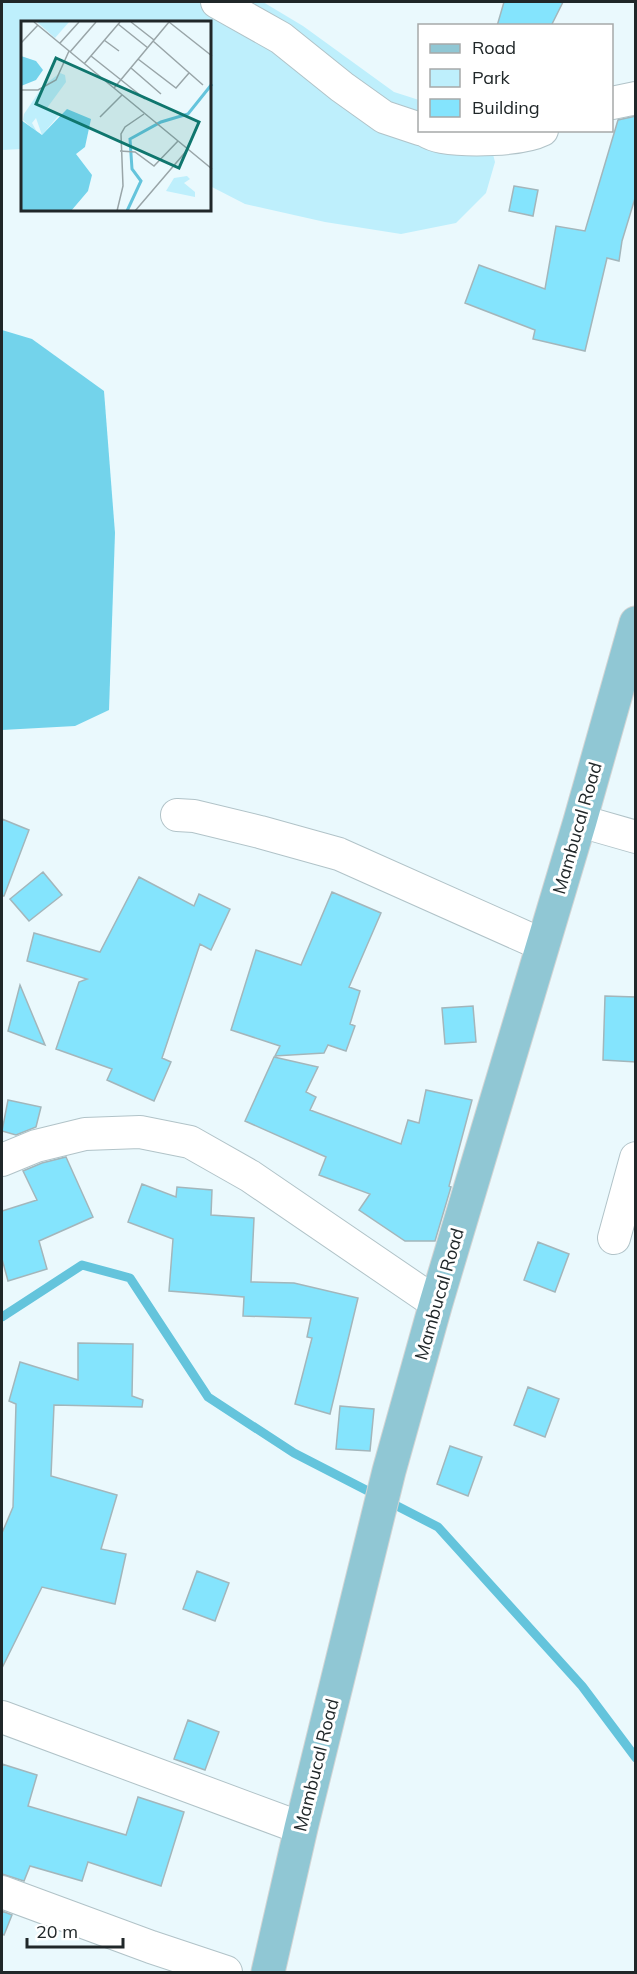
<svg xmlns="http://www.w3.org/2000/svg" width="637" height="1974" font-family="Mulish,sans-serif">
  <style>
    .green { fill: #beeffc }
    .forest { fill: #73d3eb }
    .lines { fill: none; stroke-linecap: round; stroke-linejoin: round }
    .stream { stroke: #64c4dc; stroke-width: 9 }
    .building { fill: #84e4fd; stroke: #a3b6bb; stroke-width: 1.5 }
    .minor-casing { stroke: #b1c3c8; stroke-width: 34 }
    .major-casing { stroke: #d2d4d4; stroke-width: 35 }
    .minor { stroke: #fff; stroke-width: 32 }
    .major { stroke: #90c7d4; stroke-width: 33 }
    .labels { text-anchor: middle; dominant-baseline: central; stroke-width: 6; stroke-linejoin: round; paint-order: stroke }
    .street-label { font-size: 18px; fill: #202729; stroke: #fff }
    .inset-river { fill: none; stroke: #64c4dc; stroke-width: 3 }
    .inset-road { fill: none; stroke: #99a5a8; stroke-width: 1.5 }
    .view { fill: #0f766e; fill-opacity: 0.15; stroke: #0f766e; stroke-width: 3 }
    .inset-edge { fill: none; stroke: #202729; stroke-width: 3 }
  </style>
  <rect width="100%" height="100%" fill="#eaf9fd"/>
  <!-- green -->
  <path class="green" d="M2 2H263L303 26 394 92 419 100 420 130 487 131 495 162 486 193 456 223 401 234 325 222 245 204 210 186V22H22V149L2 150Z"/>
  <!-- forest -->
  <path class="forest" d="M2 330 32 339 104 391 115 533 109 710 75 726 2 730Z"/>
  <g class="lines">
    <!-- stream -->
    <path class="stream" d="M2 1317 82 1265 130 1278 208 1397 294 1453 438 1527 582 1686 636 1758"/>
  </g>
  <!-- building -->
  <path class="building" d="M504 2H563L551 26H497Z
    M636 116V195L622 241 619 261 607 258 585 351 533 339 535 330 465 303 479 265 545 289 556 226 585 231 618 120Z
    M514 186 538 190 533 216 509 211Z
    M2 819 29 830 4 896H2Z
    M43 872 62 895 29 921 10 899Z
    M139 877 194 906 199 894 230 909 211 950 200 944 162 1058 171 1062 154 1101 107 1080 112 1069 56 1049 79 982 87 979 27 961 34 933 100 952Z
    M332 892 381 913 349 987 360 991 350 1024 355 1026 346 1051 328 1045 324 1053 275 1056 280 1046 231 1030 256 950 301 965Z
    M20 985 45 1045 8 1031Z
    M605 996 636 997V1062L603 1060Z
    M473 1006 476 1042 445 1044 442 1008Z
    M274 1057 318 1067 306 1092 316 1097 310 1110 401 1144 408 1120 419 1123 426 1090 472 1100 449 1186 451 1187 435 1241H405L359 1210 370 1194 319 1175 326 1157 245 1121Z
    M8 1100 41 1107 36 1127 16 1135 2 1131Z
    M66 1157 93 1217 39 1241 47 1269 8 1281 2 1259V1211L37 1200 23 1171 42 1163Z
    M142 1184 176 1197 177 1187 212 1190 211 1215 254 1218 251 1282 294 1283 358 1298 330 1414 295 1404 312 1338 307 1337 311 1318 243 1316 244 1297 169 1291 173 1239 128 1222Z
    M538 1242 569 1254 555 1292 524 1280Z
    M78 1343 133 1344 132 1396 143 1400 142 1407 54 1405 51 1476 117 1495 101 1549 126 1554 115 1604 42 1587 2 1668V1533L13 1507 16 1404 9 1401 20 1362 78 1380Z
    M528 1387 559 1399 545 1437 514 1425Z
    M340 1406 374 1409 370 1451 336 1449Z
    M450 1446 482 1457 468 1496 437 1484Z
    M197 1571 229 1583 215 1621 183 1609Z
    M188 1720 219 1732 205 1770 174 1759Z
    M2 1764 37 1775 28 1806 126 1835 138 1797 184 1812 161 1886 88 1862 82 1881 30 1866 24 1881 2 1874Z
    M2 1911 12 1915 4 1935 2 1934Z"/>
  <g class="lines">
    <defs>
      <path id="minor" d="M217 2 281 38 342 87 384 117 420 129
        M612 103 636 98
        M424 130C429 133 436 136 442 137 466 141 520 141 542 130
        M177 815 194 816 260 832 339 854 543 945
        M580 821 636 837
        M2 1160 36 1146 85 1134 140 1132 190 1142 250 1176 436 1303
        M614 1238 636 1158
        M2 1717 301 1828
        M2 1892 151 1947 226 1972"/>
      <path id="major" d="M268 1972 301 1828 389 1471 436 1303 580 821 636 623"/>
    </defs>
    <!-- minor casing -->
    <use href="#minor" class="minor-casing"/>
    <!-- major casing -->
    <use href="#major" class="major-casing"/>
    <!-- minor -->
    <use href="#minor" class="minor"/>
    <!-- major -->
    <use href="#major" class="major"/>
  </g>
  <g class="labels">
    <!-- street labels -->
    <g class="street-label">
      <text transform="translate(577 828) rotate(-74)">Mambucal Road</text>
      <text transform="translate(439 1294) rotate(-74)">Mambucal Road</text>
      <text transform="translate(316 1765) rotate(-76)">Mambucal Road</text>
    </g>
  </g>
  <!-- overview -->
  <g transform="translate(21 21)">
    <rect width="190" height="190" fill="#eaf9fd"/>
    <path d="M16 1H48L34 17ZM39 52 44 54 45 61 26 87 38 94 21 114 15 97 11 102 16 111 2 99 3 93 22 65ZM166 155 169 158 163 162 174 171V176L145 170 153 157Z" fill="#beeffc"/>
    <path d="M0 35 15 40 22 49 15 59 0 65ZM46 88 70 98 64 126 55 133 71 154 67 170 50 190H0V99L21 114Z" fill="#73d3eb"/>
    <path class="inset-river" d="M106 190 120 160 111 148 109 118 140 101 167 93 191 63"/>
    <path class="inset-road" d="M13 1 191 148M110 1 133 19M148 1 191 35M97 3 127 27M83 19 98 30M132 20 182 64M0 22 17 4M39 22 58 1M49 31 75 1M70 35 124 78M117 38 155 67 168 52M63 43 99 1M110 47 140 73M93 67 148 1M0 69H17L35 59 48 30M79 96 101 74M99 130 114 131 133 145 157 120M96 190 102 165 100 113 104 106 123 93M114 190 167 128"/>
    <path class="view" d="M35 37 178 101 158 147 15 83Z"/>
    <rect width="190" height="190" class="inset-edge"/>
  </g>
  <!-- border -->
  <rect width="637" height="1974" fill="none" stroke="#202729" stroke-width="6"/>
  <!-- legend -->
  <rect x="418" y="24" width="195" height="108" fill="#ffffff" stroke="#a6a9a9" stroke-width="1.5"/>
  <rect x="430" y="44" width="30" height="9" fill="#90c7d4" stroke="#a6a9a9" stroke-width="1.5"/>
  <text x="472" y="54" font-size="18" fill="#202729">Road</text>
  <rect x="430" y="69" width="30" height="18" fill="#beeffc" stroke="#a6a9a9" stroke-width="1.5"/>
  <text x="472" y="84" font-size="18" fill="#202729">Park</text>
  <rect x="430" y="99" width="30" height="18" fill="#84e4fd" stroke="#a6a9a9" stroke-width="1.5"/>
  <text x="472" y="114" font-size="18" fill="#202729">Building</text>
  <!-- scale -->
  <path d="M27 1938v9h96v-9" fill="none" stroke="#202729" stroke-width="3"/>
  <text x="36" y="1938" font-size="18" fill="#202729" stroke="#ffffff" stroke-width="4.5" paint-order="stroke">20 m</text>
</svg>
